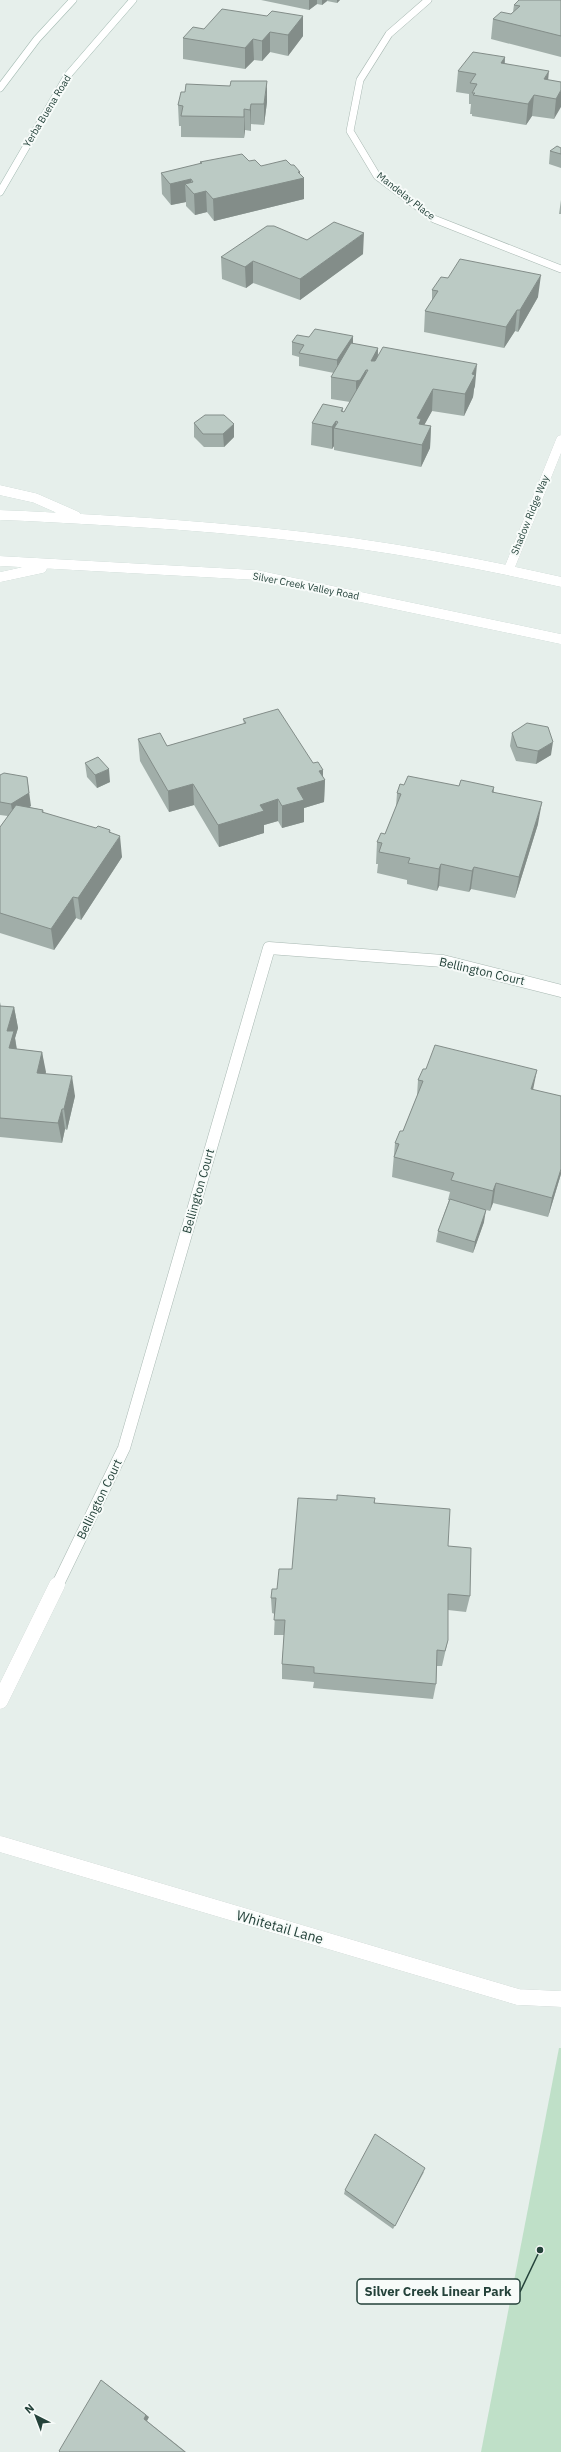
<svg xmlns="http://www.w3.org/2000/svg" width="561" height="2452" font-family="'IBM Plex Sans',sans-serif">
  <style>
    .green { fill: #bfe0c8 }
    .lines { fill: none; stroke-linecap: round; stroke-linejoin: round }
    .street-far3-casing { stroke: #a8b8b2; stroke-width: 8 }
    .street-far2-casing { stroke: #a8b8b2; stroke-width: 10 }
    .street-far1-casing { stroke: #a8b8b2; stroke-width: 13 }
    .street-casing { stroke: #a8b8b2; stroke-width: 16 }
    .secondary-far1-casing { stroke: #a4bbb3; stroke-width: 8 }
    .secondary-casing { stroke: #a4bbb3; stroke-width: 10 }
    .street-far3 { stroke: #fff; stroke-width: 7 }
    .street-far2 { stroke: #fff; stroke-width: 10 }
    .street-far1 { stroke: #fff; stroke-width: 12 }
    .street { stroke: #fff; stroke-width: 16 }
    .secondary-far1 { stroke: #fff; stroke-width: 7 }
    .secondary { stroke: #fff; stroke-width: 10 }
    .wall { fill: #a1aea9 }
    .shaded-wall { fill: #838d89 }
    .building { fill: #bbcac4; stroke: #838d89 }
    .labels { text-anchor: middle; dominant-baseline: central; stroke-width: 4; stroke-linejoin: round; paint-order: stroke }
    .far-street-label { font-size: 10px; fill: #24423a; stroke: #f7fbf9 }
    .street-label { font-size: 12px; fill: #24423a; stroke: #f7fbf9 }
    .near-street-label { font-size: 14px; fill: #24423a; stroke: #f7fbf9 }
    .leader { fill: none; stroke: #24423a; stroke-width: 1.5 }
    .callout-dot { fill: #24423a; stroke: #f7fbf9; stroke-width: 1.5 }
    .callout { fill: #f7fbf9; stroke: #24423a; stroke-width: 1.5 }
    .callout-label { font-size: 13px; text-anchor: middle; font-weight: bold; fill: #24423a }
  </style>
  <rect width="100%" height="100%" fill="#e6efeb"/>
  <!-- green -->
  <path class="green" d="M559 2048H561V2452H481Z"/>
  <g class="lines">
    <defs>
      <path id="street-far3" d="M428 0 389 34 360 80 350 131 377 176 434 219 561 269"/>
      <path id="street-far2" d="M509 569 561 440"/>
      <path id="street-far1" d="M57 1586 124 1448 269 948 443 961 561 991"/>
      <path id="street" d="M0 1701 57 1585
        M0 1844 518 1997 561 1999"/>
      <path id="secondary-far1" d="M0 88 37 39 73 0
        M0 192 68 75 133 0"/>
      <path id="secondary" d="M0 490 35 498 76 516
        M0 515C118 520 236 527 353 543 423 553 492 566 561 582
        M0 561 256 575 561 639
        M0 577 42 568"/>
    </defs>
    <!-- street-far3 casing -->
    <use href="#street-far3" class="street-far3-casing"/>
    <!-- street-far2 casing -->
    <use href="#street-far2" class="street-far2-casing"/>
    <!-- street-far1 casing -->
    <use href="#street-far1" class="street-far1-casing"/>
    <!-- street casing -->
    <use href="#street" class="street-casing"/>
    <!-- secondary-far1 casing -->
    <use href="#secondary-far1" class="secondary-far1-casing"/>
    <!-- secondary casing -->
    <use href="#secondary" class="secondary-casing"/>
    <!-- street-far3 -->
    <use href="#street-far3" class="street-far3"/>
    <!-- street-far2 -->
    <use href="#street-far2" class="street-far2"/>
    <!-- street-far1 -->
    <use href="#street-far1" class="street-far1"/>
    <!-- street -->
    <use href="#street" class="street"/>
    <!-- secondary-far1 -->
    <use href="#secondary-far1" class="secondary-far1"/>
    <!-- secondary -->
    <use href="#secondary" class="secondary"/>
  </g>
  <!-- wall -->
  <path class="wall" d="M261 0H340L337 3 327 1 322 5 317 4 309 10Z
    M561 0V57L491 39 493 19 511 14 513 12 514 5Z
    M303 16V36L288 56 270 52 262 61 254 60 245 69 183 59V38L204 29Z
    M505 57V63L548 80 561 82 554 119 532 116 526 125 472 116V114H470L471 104H469V94L456 92 458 71Z
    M267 102 264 125 251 124V131L245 130 244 138 181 137V126H179L178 105Z
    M561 148V168L549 164 550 151Z
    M249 161 261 166 291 165 300 172V174L304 178V199L214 221 207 212 195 215 186 206V202L171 205 162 194 161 173 200 164V162Z
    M561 200V214H559Z
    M307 240 363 254 300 300 253 283 246 288 222 279 221 257Z
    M432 290 538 297 518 332 515 331 504 348 424 332 425 311 432 301Z
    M353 336V344L378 348V356L475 386 474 389 473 397 464 416 432 411 424 425 431 426 430 448 421 467 334 450V446L332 449 311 445 312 423 343 408V412H344L350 402 331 399V377L334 373 299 366V357L292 355V342L309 337Z
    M194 423 234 424V437L224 447H204L194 437Z
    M243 719 323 770V777L325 780 324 802 304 808V822L282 828 278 821 264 825V833L219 847 194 805 169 812 140 761 138 739 167 746 244 724Z
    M512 733 551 755 536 764 516 761 510 746Z
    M85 763 110 782 97 788 87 777Z
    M0 775 31 806 29 807 43 810 44 813 111 833 122 857 81 920 76 918 54 950 0 933V827L8 816 0 815Z
    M404 785 494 787V793L538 824 515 898 471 889 469 892 439 886 437 891 407 884V880L377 873 378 864H376L377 842 385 834 396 807 397 793Z
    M0 1002 1 1006 14 1007 18 1028 15 1038 17 1049 42 1052 45 1073 75 1096 67 1130 65 1129 62 1143 0 1137Z
    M418 1080 533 1090 561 1096V1174L548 1217 493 1203 490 1211 483 1209 484 1222 473 1253 436 1242 438 1231 449 1200H448L450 1192 392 1177 395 1143 403 1131 417 1096Z
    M375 1498V1503L448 1546 470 1596 466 1612 448 1610V1640L442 1666H437L436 1684 433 1699 313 1688 314 1682 282 1679V1664L284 1635H274L275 1614 272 1613 271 1598 277 1589 292 1569 337 1500Z
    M424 2172 393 2229 344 2194 345 2190Z"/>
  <!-- shaded-wall -->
  <path class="shaded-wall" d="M309 0H317V4L309 10Z
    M322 0H327V1L322 5Z
    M337 0H340L337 3Z
    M303 16V36L288 56V35Z
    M270 32V52L262 61V41Z
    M253 39 254 60 245 69V48Z
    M505 57 503 77 501 63Z
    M549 71 547 91 544 79Z
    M267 81V102L264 125V104Z
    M561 90V107L554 119 556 99Z
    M534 95 532 116 526 125 528 104Z
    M251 104V131L250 110Z
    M244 109 245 130 244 138Z
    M300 172V179L304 178V199L214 221 213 199Z
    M191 179V191L185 184 186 202 171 205 170 184Z
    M206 191 207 212 195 215 194 194Z
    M364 233 363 254 300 300V279Z
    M253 261V283L246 288 245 267Z
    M541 275 538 297 518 332 520 310Z
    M517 310 515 331 504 348 506 327Z
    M353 336V349L337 374V360Z
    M378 348 377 370 371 361Z
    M477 364 475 386 474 389 473 397 464 416 465 394 472 374Z
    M366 370 365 392 356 403V381Z
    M433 389 432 411 421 431 417 418Z
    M336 421V428H334V446L332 449V427Z
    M234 424V437L224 447 223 434Z
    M431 426 430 448 421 467 422 445Z
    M553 742 551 755 536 764 538 751Z
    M109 769 110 782 97 788 95 775Z
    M323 770V780H325L324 802 304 808V822L282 828V806L297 788 319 771Z
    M27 777 31 806 13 817 11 804Z
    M193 784 194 805 169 812 168 791Z
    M278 799V821L264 825V833L219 847 218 825 260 805Z
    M542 802 538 824 515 898 519 877Z
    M110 830 112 848 120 836 122 857 81 920 78 898Z
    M441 864 439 886 437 891 439 869Z
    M474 867 471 889 469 892 472 871Z
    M73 897 76 918 54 950 51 929Z
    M14 1007 18 1028 15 1038 17 1052 9 1048 7 1031Z
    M42 1052 46 1072 41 1093 37 1073Z
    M537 1070 533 1090 531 1089Z
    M72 1076 75 1096 67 1130 64 1109Z
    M62 1109 65 1129 62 1143 58 1123Z
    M561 1169V1174L548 1217 552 1198Z
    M496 1183 493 1203 490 1211 493 1191Z
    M486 1210 484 1222 473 1253 475 1242Z
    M101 2380 105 2383 149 2417 147 2421 186 2452H185L144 2419Z"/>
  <!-- building -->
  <path class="building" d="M519 0H561V36L493 19 501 12 511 14 520 6 514 5Z
    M222 9 267 16 272 11 303 16 288 35 270 32 262 41 253 39 245 48 183 38 193 27 204 29Z
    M473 52 505 57 501 63 549 71 544 79 561 82V90L556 99 534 95 528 104 473 95 475 93H472L477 84 470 83 476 74 458 71Z
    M231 81H267L264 104H251L250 110 244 109V117L181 116 183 106 178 105 181 92H185L186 84 230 86Z
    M557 146 561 148V154L550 151Z
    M242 154 249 161 255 160 261 166 286 160 291 165H294L300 172H298L304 178 213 199 206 191 194 194 185 184 193 182 191 179 170 184 161 173 202 163 200 162Z
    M334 222 364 233 300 279 253 261 245 267 221 257 267 226H274L307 240Z
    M460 259 541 275 520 310H517L506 327 425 311 438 291 432 290 441 277 448 278Z
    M315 329 353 336 337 360 299 353 304 345 292 342 297 335 309 337Z
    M351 343 378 348 371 361H375L383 347 477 364 472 374 475 375 465 394 433 389 417 418 421 419 419 424 431 426 422 445 334 428 338 422 336 421 332 427 312 423 323 404 343 408 341 411 344 412 368 370H366L360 380 356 381 331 377Z
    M205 415H224L234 424 223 434H203L194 423Z
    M278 709 313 763 318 762 323 770 319 771 325 780 297 788 304 800 282 806 278 799 260 805 264 811 218 825 193 784 168 791 138 739 160 733 167 746 246 723 243 719Z
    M527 723 548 727 553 742 538 751 517 747 512 733Z
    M98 757 109 769 95 775 85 763Z
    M4 773 27 777 29 793 11 804 0 802V775Z
    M408 776 459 786 461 780 494 787 492 792 542 802 519 877 474 867 472 871 441 864 439 869 408 863 410 858 379 852 382 843 377 842 381 833 385 834 401 794 397 793 400 784 404 785Z
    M16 805 43 810 42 812 96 828 98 826 110 830 109 832 120 836 78 898 73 897 51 929 0 913V827Z
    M0 1006 14 1007 7 1031H14L9 1048 42 1052 37 1073 72 1076 64 1109H62L58 1123 0 1118Z
    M435 1045 537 1070 531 1089 561 1096V1169L552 1198 496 1183 493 1191 451 1180 454 1173 394 1157 399 1144 395 1143 400 1131H403L423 1081 418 1080 423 1069H426Z
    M450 1199 486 1210 475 1242 438 1231Z
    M337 1495 375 1498 374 1503 450 1509 448 1546 471 1548 470 1596 448 1594V1640L445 1651 437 1650 436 1684 314 1673V1667L282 1664 285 1620H274L276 1598H271L272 1589H277L279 1569H292L298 1498 337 1500Z
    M375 2134 425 2168 395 2226 345 2190Z
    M101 2380 146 2415 144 2419 185 2452H60L59 2451Z"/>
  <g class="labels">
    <!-- far-street labels -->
    <g class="far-street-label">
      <text transform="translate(47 111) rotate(-59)">Yerba Buena Road</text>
      <text transform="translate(406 196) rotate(38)">Mandelay Place</text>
      <text transform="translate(530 515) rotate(-68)">Shadow Ridge Way</text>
      <text transform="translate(306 586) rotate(11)">Silver Creek Valley Road</text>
    </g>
    <!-- street labels -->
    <g class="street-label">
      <text transform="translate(482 971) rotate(13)">Bellington Court</text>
      <text transform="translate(198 1191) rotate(-74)">Bellington Court</text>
      <text transform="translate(99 1499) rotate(-64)">Bellington Court</text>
    </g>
    <!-- near-street labels -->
    <g class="near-street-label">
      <text transform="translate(280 1927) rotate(16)">Whitetail Lane</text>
    </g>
  </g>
  <!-- callouts -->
  <path class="leader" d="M540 2250L520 2292"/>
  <circle class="callout-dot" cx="540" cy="2250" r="4"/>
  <rect class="callout" x="357" y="2279" width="163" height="25" rx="4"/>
  <g class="callout-label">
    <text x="438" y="2296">Silver Creek Linear Park</text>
  </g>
  <!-- north arrow -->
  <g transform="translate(36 2416) rotate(318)" stroke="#f7fbf9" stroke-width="3" paint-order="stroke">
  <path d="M0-3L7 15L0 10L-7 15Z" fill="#24423a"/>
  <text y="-6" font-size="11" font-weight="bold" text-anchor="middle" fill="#24423a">N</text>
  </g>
</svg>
